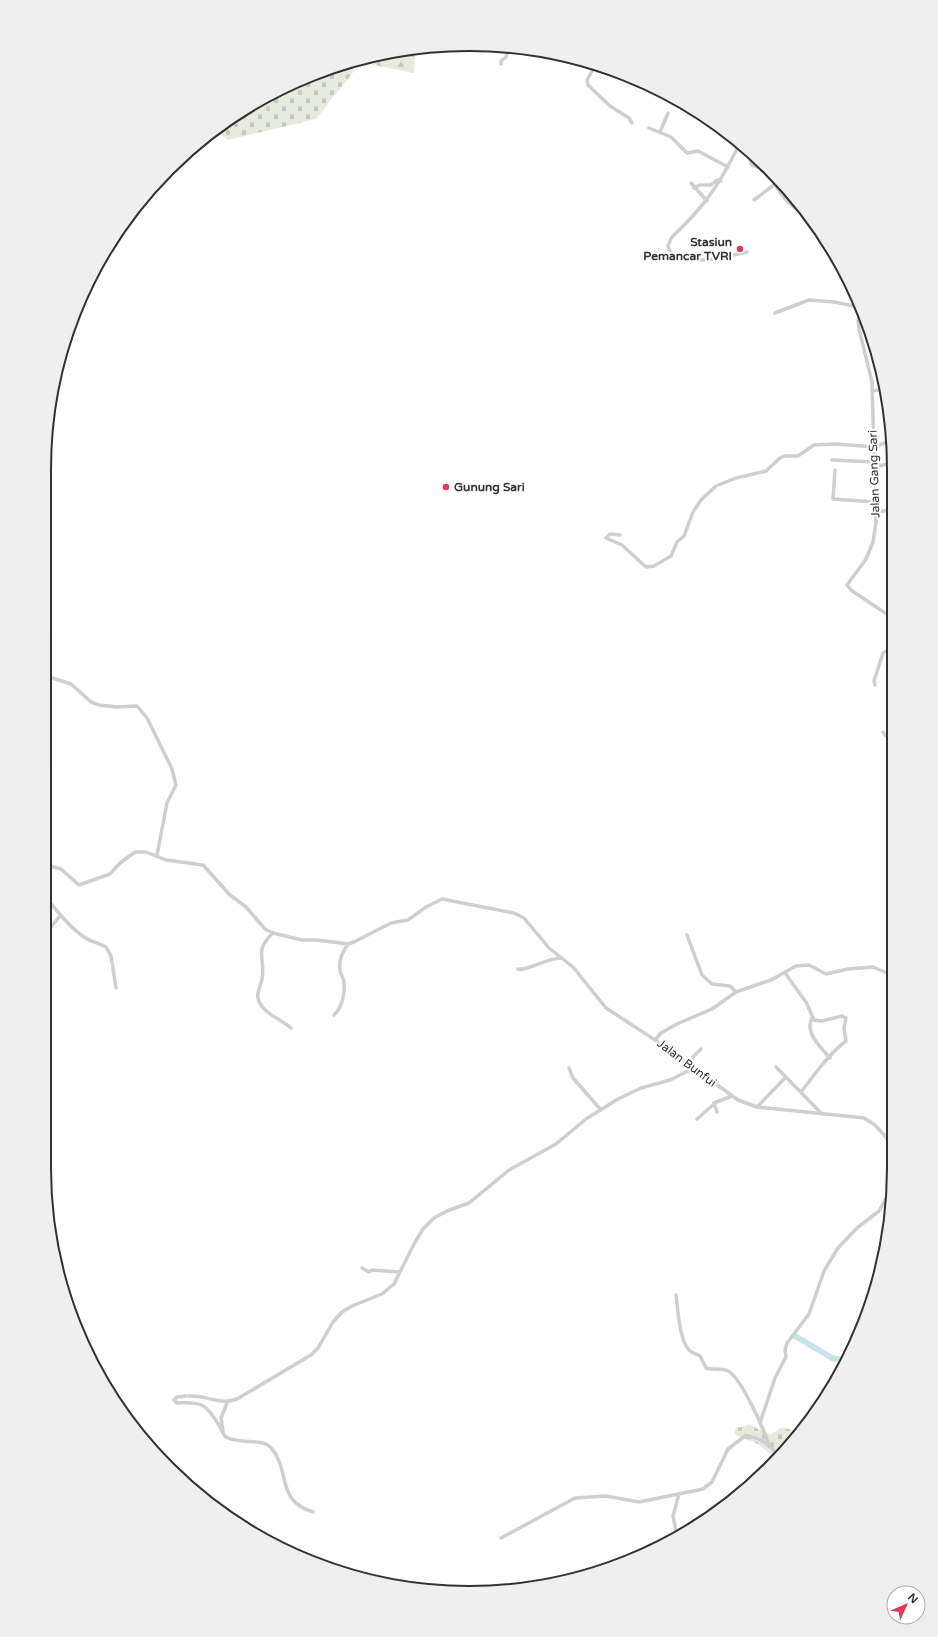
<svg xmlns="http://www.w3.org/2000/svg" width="938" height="1637" font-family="'Varela Round',sans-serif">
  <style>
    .forest { fill: url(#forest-firs) }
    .cemetery { fill: url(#cemetery-stones) }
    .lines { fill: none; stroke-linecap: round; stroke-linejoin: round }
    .river { stroke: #cae3eb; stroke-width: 6 }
    .minor { stroke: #cfcfcf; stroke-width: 3.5 }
    .poi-dot { fill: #e4385c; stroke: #fff; stroke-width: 1.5 }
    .labels { text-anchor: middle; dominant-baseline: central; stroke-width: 4; stroke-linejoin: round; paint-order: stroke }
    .poi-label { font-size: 12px; font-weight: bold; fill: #323232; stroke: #fff; text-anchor: end }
    .street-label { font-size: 12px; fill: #323232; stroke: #fff }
    .rim { fill: none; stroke: #323232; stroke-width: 2 }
  </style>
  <defs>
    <pattern id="forest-firs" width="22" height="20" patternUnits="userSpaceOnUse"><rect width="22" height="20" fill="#e6ebdd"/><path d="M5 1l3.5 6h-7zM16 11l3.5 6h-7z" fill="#c6cabe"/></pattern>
    <pattern id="cemetery-stones" width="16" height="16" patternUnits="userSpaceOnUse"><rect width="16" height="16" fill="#e6ebdd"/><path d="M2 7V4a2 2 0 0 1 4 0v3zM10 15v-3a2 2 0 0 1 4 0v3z" fill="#c6cabe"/></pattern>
  </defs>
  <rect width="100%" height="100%" fill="#fff"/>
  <!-- forest -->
  <path class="forest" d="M415 49 414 73 354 61 359 58Z"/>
  <!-- cemetery -->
  <path class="cemetery" d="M350 62 354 71 316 119 227 140 214 129 281 88Z
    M750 1425 770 1435 782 1427 792 1430H802L789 1448 776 1461C769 1453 763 1447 754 1442 745 1438 742 1441 734 1433L736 1428Z"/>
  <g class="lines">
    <!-- river -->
    <path class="river" d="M795 1336 832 1358 845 1361"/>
    <!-- minor -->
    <path class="minor" d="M501 64V61L506 57 508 47
      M596 64 587 80 588 85 610 106 629 118 632 123
      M649 128 671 137 687 153 698 151 728 167
      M660 132 668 113
      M739 145C719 185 705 206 672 237L668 245C671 272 730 256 747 252
      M749 158 752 165 761 168 762 171 770 169
      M773 172C773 185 780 194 788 202L793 197
      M691 183 707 201
      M694 188 700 185H711L717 180 721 181
      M754 200 775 184
      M788 202 810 221
      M861 311 858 321 859 329 872 382 876 522 873 542 866 559 847 585 851 590 891 617
      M775 313 809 300 834 302 859 307
      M872 391 885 389
      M832 460 875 462
      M875 467 891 463
      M835 470 833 499 875 502
      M876 513 891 509
      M620 535 610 534 606 538 622 545 646 567 654 566 671 556 677 542 684 536 693 512 701 500 716 486 736 478 766 471 780 458 784 456H798L814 445 837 444 874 447 890 441
      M46 676 71 684 91 702 99 705 117 707 137 706 147 718 172 769 176 785 167 803 157 855
      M875 685 874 681 883 653 890 649 891 644
      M883 732 885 735 892 736
      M46 865 61 869 79 885 110 874 120 863 135 852H146L166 860 203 865 230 895 246 907 265 929 273 933 302 940H317L348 944 354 942 391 923 408 920 426 907 442 899 514 913 524 918 549 948 573 967 606 1008 655 1040 738 1100 757 1107 864 1118 875 1125 893 1145
      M47 899C58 912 69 927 84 937 91 942 99 943 106 947L111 956 116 988
      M47 932 60 916
      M273 933C253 951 266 959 262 979 260 990 254 995 261 1005 266 1014 283 1021 291 1028
      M687 935 702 975 712 984 730 986 736 992
      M518 969C526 972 548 957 562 958
      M785 973 806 1002 814 1020 822 1021 842 1016 846 1018 844 1028 846 1041C828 1055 815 1074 801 1092
      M334 1015C342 1008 345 994 344 983 344 978 341 975 340 971 338 961 343 951 348 944
      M812 1018C804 1032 821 1048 830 1058
      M655 1040 661 1033 677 1024 712 1009 736 992 771 980 796 966 809 965 826 974 848 969 873 967 892 975
      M689 1065 693 1057 701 1049
      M776 1067 822 1114
      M569 1068 573 1078 601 1110
      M757 1107 786 1077
      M717 1112 714 1103 732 1096
      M697 1119 713 1105
      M887 1139 893 1131
      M362 1268 369 1272 372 1270 400 1272
      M676 1295C678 1309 679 1339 689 1350 692 1353 696 1354 700 1356L706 1368C713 1370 722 1368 728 1371 741 1377 764 1430 769 1445
      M186 1396 177 1397 174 1400 177 1403C203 1401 207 1405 220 1427 222 1431 223 1435 226 1437 243 1446 261 1436 272 1449 290 1470 276 1501 313 1512
      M189 1396C209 1395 219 1406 237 1399L311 1355 318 1348 333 1322 342 1312 352 1306 382 1294 394 1284 414 1244 423 1229 434 1218 447 1211 469 1203 509 1170 556 1144 586 1119 618 1099 641 1088 670 1080 694 1068
      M760 1423 775 1378 786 1357 785 1350 787 1343 809 1314 824 1271 838 1248 857 1228 879 1211 893 1187
      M223 1431 221 1418 227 1403
      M679 1494 673 1516 676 1531 683 1535
      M501 1538 575 1498 606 1496 639 1502 703 1489 712 1482 728 1449 745 1436C761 1437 770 1445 779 1457"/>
  </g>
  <!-- markers -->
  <g class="poi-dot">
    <circle cx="740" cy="249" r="4"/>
    <circle cx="446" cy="487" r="4"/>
  </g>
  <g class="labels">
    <!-- poi labels -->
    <g class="poi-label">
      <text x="732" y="242">Stasiun<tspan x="732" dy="14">Pemancar TVRI</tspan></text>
      <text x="454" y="487" text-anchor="start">Gunung Sari</text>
    </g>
    <!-- street labels -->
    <g class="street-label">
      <text transform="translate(874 474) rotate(-92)">Jalan Gang Sari</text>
      <text transform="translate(687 1063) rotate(37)">Jalan Bunfui</text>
    </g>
  </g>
  <!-- crop -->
  <path d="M0 0H938V1637H0ZM469 51H469A418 418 0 0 1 887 469V1168A418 418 0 0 1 469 1586H469A418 418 0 0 1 51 1168V469A418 418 0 0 1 469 51Z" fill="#efefef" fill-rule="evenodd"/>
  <path class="rim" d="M469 51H469A418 418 0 0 1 887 469V1168A418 418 0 0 1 469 1586H469A418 418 0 0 1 51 1168V469A418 418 0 0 1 469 51Z"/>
  <!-- north arrow -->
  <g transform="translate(906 1605) rotate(46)"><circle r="19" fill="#ffffff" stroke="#adadad"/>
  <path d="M0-3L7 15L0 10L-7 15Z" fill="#e4385c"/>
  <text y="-6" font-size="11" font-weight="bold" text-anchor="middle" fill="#323232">N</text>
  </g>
</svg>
